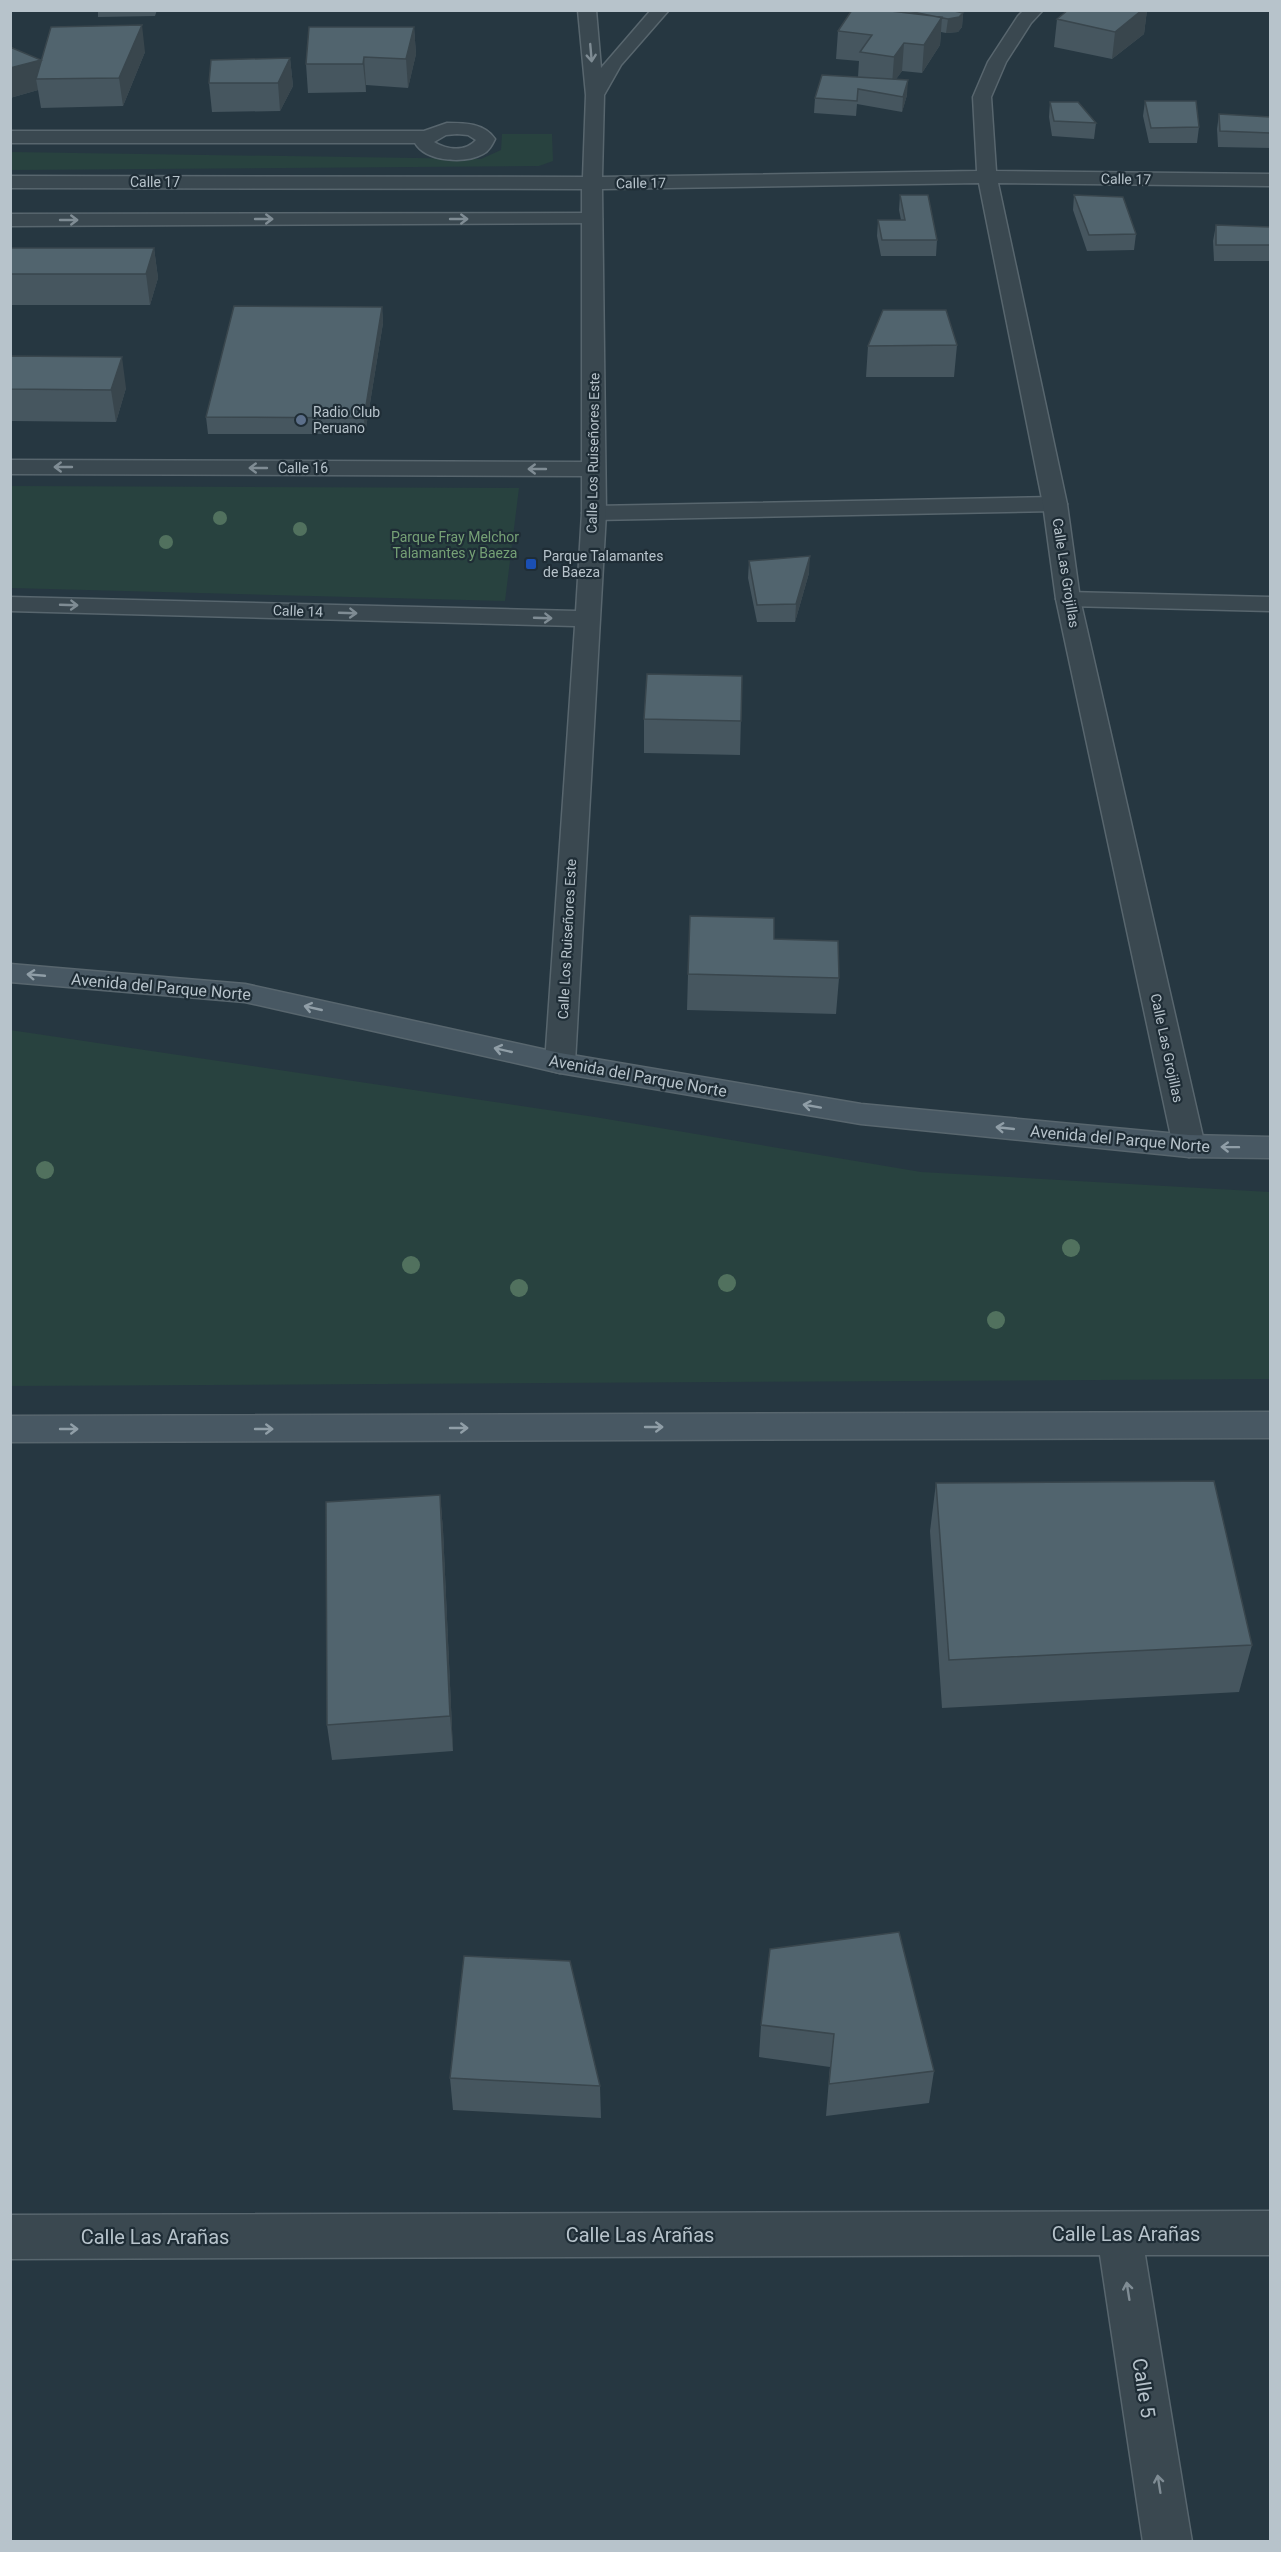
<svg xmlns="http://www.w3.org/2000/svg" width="1281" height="2552" font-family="Roboto,sans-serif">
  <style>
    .green { fill: #28423f }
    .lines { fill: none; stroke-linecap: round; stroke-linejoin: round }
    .service-casing { stroke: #58666e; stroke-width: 3 }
    .pedestrian-casing { stroke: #58666e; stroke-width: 3 }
    .minor-casing { stroke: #58666e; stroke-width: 3 }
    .secondary-casing { stroke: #58666e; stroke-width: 3 }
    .service { fill: #3a4850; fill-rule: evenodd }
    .pedestrian { fill: #3a4850; fill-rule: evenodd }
    .minor { fill: #3a4850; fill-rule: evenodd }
    .secondary { fill: #485863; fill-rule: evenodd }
    .tree { fill: #51715e }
    .wall { fill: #46565f }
    .shaded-wall { fill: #39464d }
    .building { fill: #51646e; stroke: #39464d; stroke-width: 1.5 }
    .oneway { stroke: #7f8c94 }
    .oneway2 { stroke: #909ea7 }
    .service-dot { fill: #5c6f8a; stroke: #1f2d36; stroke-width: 2 }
    .transit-dot { fill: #1a4fb4; stroke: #1f2d36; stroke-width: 2 }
    .labels { text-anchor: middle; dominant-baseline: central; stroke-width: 4.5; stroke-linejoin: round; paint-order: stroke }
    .far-street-label { font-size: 14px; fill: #b7c3cb; stroke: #1f2d36 }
    .far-poi-label { font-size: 14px; fill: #b7c3cb; stroke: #1f2d36; text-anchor: start }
    .far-park-label { font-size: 14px; fill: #75a075; stroke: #1f2d36 }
    .street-label { font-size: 16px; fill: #b7c3cb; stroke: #1f2d36 }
    .near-street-label { font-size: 20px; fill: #b7c3cb; stroke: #1f2d36 }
  </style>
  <rect width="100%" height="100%" fill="#263741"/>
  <!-- green -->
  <path class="green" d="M502 134H552L553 161 539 166 11 170V152L481 159 501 150Z
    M11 486 519 488 505 601 11 588Z
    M10 1030 595 1117 921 1172 1270 1192V1379L11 1386Z"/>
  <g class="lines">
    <defs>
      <path id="service" d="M447 123C465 123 484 123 495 139 492 145 489 151 483 154 465 164 426 162 415 143H10V131H424ZM457 134 468 135 476 140C466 152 447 150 434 142L446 135Z
        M592 213 599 215 602 219 599 223 10 226V214Z"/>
      <path id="pedestrian" d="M1055 497 1063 499 1067 504 1063 509 1055 511 594 520 586 518 582 513 586 508 594 506Z
        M1068 592 1270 597V611L1068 606 1059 604 1056 599 1059 594Z"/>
      <path id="minor" d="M578 10H596L601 68 651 10H669L621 65 604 95 602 177 977 171 973 97 988 62 1018 16 1024 10H1043L1031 23 1006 62 991 97 996 171 1270 174V186L998 183 1067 504 1080 599 1205 1146 1200 1153 1189 1157 1178 1153 1173 1146 1056 599 1043 504 979 183 602 189 606 513 575 1063 571 1070 560 1073 549 1070 545 1063 575 626 10 611V597L576 611 582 513V476L10 474V460L582 462V189L10 188V176L583 177 586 95Z
        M1270 2211V2255H1145L1192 2542H1143L1100 2255 10 2259V2215Z"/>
      <path id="secondary" d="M10 964 245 984 560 1053 861 1104 1189 1135 1270 1137V1158L1189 1157 861 1124 560 1073 245 1002 10 982Z
        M1270 1412V1438L10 1442V1416Z"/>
    </defs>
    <!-- service casing -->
    <use href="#service" class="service-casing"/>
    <!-- pedestrian casing -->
    <use href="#pedestrian" class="pedestrian-casing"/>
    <!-- minor casing -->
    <use href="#minor" class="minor-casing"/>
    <!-- secondary casing -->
    <use href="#secondary" class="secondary-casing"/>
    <!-- service -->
    <use href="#service" class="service"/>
    <!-- pedestrian -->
    <use href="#pedestrian" class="pedestrian"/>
    <!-- minor -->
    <use href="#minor" class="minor"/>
    <!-- secondary -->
    <use href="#secondary" class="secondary"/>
  </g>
  <!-- trees -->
  <g class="tree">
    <circle cx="220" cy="518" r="7"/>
    <circle cx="300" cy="529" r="7"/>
    <circle cx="166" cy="542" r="7"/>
    <circle cx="45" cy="1170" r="9"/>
    <circle cx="1071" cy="1248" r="9"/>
    <circle cx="411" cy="1265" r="9"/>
    <circle cx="727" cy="1283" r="9"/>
    <circle cx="519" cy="1288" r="9"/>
    <circle cx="996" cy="1320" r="9"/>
  </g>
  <!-- wall -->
  <path class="wall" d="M98 10H157L155 16 98 17Z
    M890 10H950L963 13 962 27 958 32 946 33 941 32 940 45 922 73 902 71 896 79 907 95 902 112 857 104 856 116 814 113 815 98 858 77 859 61 836 59 838 31 890 11Z
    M1068 10H1147L1144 34 1112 59 1054 47 1057 19Z
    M414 27 416 54 408 88 366 85V92L308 93 306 64Z
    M145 52 123 106 41 108 38 90 10 98 41 60Z
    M290 58 293 86 280 111 212 112 209 83Z
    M1145 101 1199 127 1197 143H1149L1143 116Z
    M1050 102 1096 123 1094 139 1052 136 1049 117Z
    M1219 114 1270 117V148L1218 147 1217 129Z
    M900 195 937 240 936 256H881L877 236 878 220H901L899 210Z
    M1074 195 1136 234 1134 250 1087 251 1073 210Z
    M1216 225 1270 227V261H1214L1213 241Z
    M10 248H154L158 278 150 305H10Z
    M382 307 383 323 365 434H208L206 417Z
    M957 345 954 377H866L868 346Z
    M10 356 126 388 116 422 10 421Z
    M749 561 809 573 795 622H757L748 578Z
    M742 676 740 755 644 753V719Z
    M774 939 839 978 836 1014 687 1010 688 974Z
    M936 1483 1252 1645 1239 1692 942 1708 930 1531Z
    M440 1495 443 1530 453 1751 332 1760 327 1725Z
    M770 1949 934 2071 929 2103 826 2116 830 2067 759 2057 761 2025Z
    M450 2078 600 2086 601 2118 453 2110Z"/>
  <!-- shaded-wall -->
  <path class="shaded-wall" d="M1142 10H1147L1144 34 1112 59 1115 32Z
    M963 13 962 27 958 32 946 33 948 19Z
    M942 17 940 45 922 73 924 45Z
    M142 25 145 52 123 106 119 78Z
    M414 27 416 54 408 88 406 59Z
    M904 43 902 71 892 85 894 57Z
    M364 57 366 85V92L363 64Z
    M290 58 293 86 280 111 278 83Z
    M41 60 36 79 38 90 10 98V68Z
    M908 80 907 95 902 112 903 97Z
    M154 248 158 278 150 305 146 274Z
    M382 307 383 323 365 434 364 418Z
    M122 357 126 388 116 422 111 390Z
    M810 556 809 573 795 622 796 604Z
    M440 1495 443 1530 453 1751 450 1716Z"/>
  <!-- building -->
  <path class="building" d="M852 10H882L942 17 924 45 904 43 894 57 860 52 872 35 838 31Z
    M903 10H950L963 13 959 17 948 19Z
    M1068 10H1142L1115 32 1057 19Z
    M142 25 119 78 36 79 51 27Z
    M309 27H414L406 59 364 57 363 64H306Z
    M10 47 41 60 10 68Z
    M290 58 278 83H209L211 60Z
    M822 75 908 80 903 97 858 89 857 101 815 98Z
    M1145 101H1196L1199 127 1151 128Z
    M1050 102H1078L1096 123 1054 121Z
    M1219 114 1270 117V133L1220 131Z
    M900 195H928L937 240H882L878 220H905Z
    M1074 195 1123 197 1136 234 1089 235Z
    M1216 225 1270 227V245H1216Z
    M10 248H154L146 274H10Z
    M234 306 382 307 364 418 206 417Z
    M883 310H946L957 345 868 346Z
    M10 356 122 357 111 390 10 389Z
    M810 556 796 604 757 605 749 561Z
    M647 674 742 676 741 721 644 719Z
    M690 916 774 918V939L838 941 839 978 688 974Z
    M1214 1481 1252 1645 949 1660 936 1483Z
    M440 1495 450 1716 327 1725 326 1502Z
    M899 1932 934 2071 829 2084 834 2034 761 2025 770 1949Z
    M464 1956 570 1961 600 2086 450 2078Z"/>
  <!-- one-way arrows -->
  <defs><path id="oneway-shaft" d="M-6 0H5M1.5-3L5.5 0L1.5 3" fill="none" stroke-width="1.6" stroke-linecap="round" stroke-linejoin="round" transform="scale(1.5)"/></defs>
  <g class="oneway">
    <use href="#oneway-shaft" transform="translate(591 53) rotate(85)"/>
    <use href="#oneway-shaft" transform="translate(264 219)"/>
    <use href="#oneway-shaft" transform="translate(459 219)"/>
    <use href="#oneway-shaft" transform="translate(69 220)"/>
    <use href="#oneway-shaft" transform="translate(63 467) rotate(-180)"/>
    <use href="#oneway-shaft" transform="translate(258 468) rotate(-180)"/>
    <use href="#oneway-shaft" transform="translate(537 469) rotate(-180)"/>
    <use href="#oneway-shaft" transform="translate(69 605) rotate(2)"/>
    <use href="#oneway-shaft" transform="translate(348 613) rotate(2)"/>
    <use href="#oneway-shaft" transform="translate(543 618) rotate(2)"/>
    <use href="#oneway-shaft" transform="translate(1128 2291) rotate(-99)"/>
    <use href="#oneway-shaft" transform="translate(1159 2484) rotate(-99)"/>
  </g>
  <g class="oneway2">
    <use href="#oneway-shaft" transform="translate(36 975) rotate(-175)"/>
    <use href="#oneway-shaft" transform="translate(313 1008) rotate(-167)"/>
    <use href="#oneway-shaft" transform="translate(503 1050) rotate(-167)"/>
    <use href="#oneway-shaft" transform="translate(812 1106) rotate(-170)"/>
    <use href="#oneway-shaft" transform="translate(1005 1128) rotate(-174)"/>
    <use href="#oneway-shaft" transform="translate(1230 1147) rotate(-179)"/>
    <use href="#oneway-shaft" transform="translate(654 1427)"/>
    <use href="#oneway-shaft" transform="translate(459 1428)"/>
    <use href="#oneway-shaft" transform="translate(69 1429)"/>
    <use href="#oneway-shaft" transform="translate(264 1429)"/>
  </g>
  <!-- markers -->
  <circle class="service-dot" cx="301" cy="420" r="6"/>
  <rect class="transit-dot" x="525" y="558" width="12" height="12" rx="3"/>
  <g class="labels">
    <!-- far-street labels -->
    <g class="far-street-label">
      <text transform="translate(1126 179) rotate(1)">Calle 17</text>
      <text x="155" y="182">Calle 17</text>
      <text transform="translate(641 183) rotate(-1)">Calle 17</text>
      <text transform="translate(593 453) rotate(-89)">Calle Los Ruiseñores Este</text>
      <text x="303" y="468">Calle 16</text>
      <text transform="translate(1066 573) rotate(81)">Calle Las Grojillas</text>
      <text transform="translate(298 611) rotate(2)">Calle 14</text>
      <text transform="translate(567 939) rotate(-87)">Calle Los Ruiseñores Este</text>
      <text transform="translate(1167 1048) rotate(78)">Calle Las Grojillas</text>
    </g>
    <!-- far-poi labels -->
    <g class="far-poi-label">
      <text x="313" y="412">Radio Club<tspan x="313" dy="16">Peruano</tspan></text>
      <text x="543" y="556">Parque Talamantes<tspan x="543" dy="16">de Baeza</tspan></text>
    </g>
    <!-- far-park labels -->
    <g class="far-park-label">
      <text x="455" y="537">Parque Fray Melchor<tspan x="455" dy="16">Talamantes y Baeza</tspan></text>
    </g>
    <!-- street labels -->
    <g class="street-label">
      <text transform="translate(161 987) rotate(5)">Avenida del Parque Norte</text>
      <text transform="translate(638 1076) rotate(10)">Avenida del Parque Norte</text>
      <text transform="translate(1120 1139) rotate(5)">Avenida del Parque Norte</text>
    </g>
    <!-- near-street labels -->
    <g class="near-street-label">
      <text x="1126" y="2234">Calle Las Arañas</text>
      <text x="640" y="2235">Calle Las Arañas</text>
      <text x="155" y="2237">Calle Las Arañas</text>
      <text transform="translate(1144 2388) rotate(81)">Calle 5</text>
    </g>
  </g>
  <!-- border -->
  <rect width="1281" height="2552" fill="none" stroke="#b7c3cb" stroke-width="24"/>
</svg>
